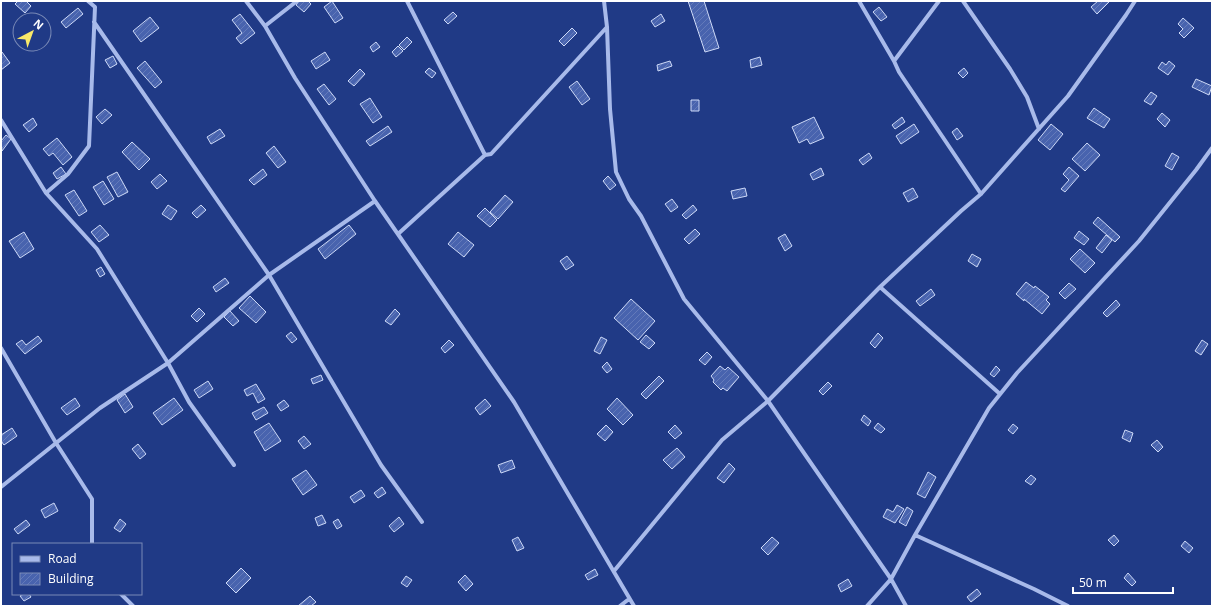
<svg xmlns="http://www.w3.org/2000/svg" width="1213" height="607" font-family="'Open Sans',sans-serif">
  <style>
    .building { fill: url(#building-hatch); stroke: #cdd9f7 }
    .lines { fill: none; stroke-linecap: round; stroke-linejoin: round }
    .minor { stroke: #a8baea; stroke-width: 4 }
  </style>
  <defs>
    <pattern id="building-hatch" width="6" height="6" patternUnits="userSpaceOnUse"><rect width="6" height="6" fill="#4863ae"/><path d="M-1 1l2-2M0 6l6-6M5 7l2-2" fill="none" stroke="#637aba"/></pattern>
  </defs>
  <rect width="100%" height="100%" fill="#203a86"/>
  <!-- building -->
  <path class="building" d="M18 1H26L31 6 25 13 15 4Z
    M299 1H308L311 4 304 12 296 5Z
    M332 1 343 18 335 23 324 7Z
    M688 1H704L719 48 705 52Z
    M1098 1H1108L1109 2 1097 14 1091 7Z
    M879 7 887 17 881 21 873 12Z
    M78 8 83 14 66 28 61 22Z
    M453 12 457 16 448 24 444 20Z
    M240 14 255 33 241 44 236 38 242 33 232 20Z
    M661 14 665 21 655 27 651 21Z
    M150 17 159 28 141 42 133 31Z
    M1183 18 1194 28 1184 38 1179 33 1183 29 1178 24Z
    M572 28 577 33 564 46 559 41Z
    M407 37 412 42 404 50 399 45Z
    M376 42 380 47 373 52 370 47Z
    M398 46 403 51 396 57 392 52Z
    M2 52 10 63 1 70V53Z
    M325 52 330 60 316 69 311 61Z
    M113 56 117 64 110 68 105 60Z
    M760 57 762 65 751 68 750 60Z
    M145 61 162 82 155 88 137 68Z
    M670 61 672 66 658 71 657 65Z
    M1169 61 1175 66 1168 75 1158 68 1162 62 1166 65Z
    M429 68 436 73 432 78 425 72Z
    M964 68 968 73 963 78 958 73Z
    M360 69 365 74 354 86 348 81Z
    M1196 79 1212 86 1209 95 1192 87Z
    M577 81 590 99 582 105 569 87Z
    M324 84 336 99 329 105 317 89Z
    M1151 92 1157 96 1151 105 1144 101Z
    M370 98 382 117 373 123 360 104Z
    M691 100H699V111H691Z
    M1094 108 1110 119 1104 128 1087 118Z
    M105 109 112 115 102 124 96 117Z
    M1162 113 1170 120 1165 127 1157 119Z
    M814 117 824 138 810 144 807 139 799 143 792 127Z
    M902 117 905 122 895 129 892 125Z
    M33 118 37 125 29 132 23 125Z
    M914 124 919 132 901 144 896 136Z
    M1051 124 1063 134 1050 150 1038 140Z
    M388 126 392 132 370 146 366 141Z
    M957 128 963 136 957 140 952 132Z
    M220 129 225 136 211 144 207 137Z
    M6 135 11 139 2 151 1 141Z
    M57 138 72 157 63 165 53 153 49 156 43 149Z
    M132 142 150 159 139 170 122 152Z
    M1087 143 1100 155 1085 171 1072 159Z
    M274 146 286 162 278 168 266 153Z
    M869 153 872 158 863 165 859 160Z
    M1172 153 1179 157 1172 170 1165 166Z
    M61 167 66 174 57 179 53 173Z
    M1069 167 1079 176 1065 192 1061 189 1069 180 1063 174Z
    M821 168 824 175 813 180 810 174Z
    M263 169 267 175 254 185 249 180Z
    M117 172 128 192 118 197 107 177Z
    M160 174 167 181 157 189 151 182Z
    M608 176 616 185 610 190 603 181Z
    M103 181 114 199 104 205 93 187Z
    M745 188 747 196 733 199 731 191Z
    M913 188 918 197 908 202 903 193Z
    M74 190 87 211 79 216 65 195Z
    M505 195 513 202 498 219 490 212Z
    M672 199 678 207 671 212 665 204Z
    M168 205 177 211 171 220 162 214Z
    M201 205 206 210 197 218 192 213Z
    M693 205 697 210 686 219 682 215Z
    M485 208 497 220 490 227 477 216Z
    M1098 217 1120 237 1115 242 1093 223Z
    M100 225 109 235 99 242 91 232Z
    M349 225 356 234 325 259 318 249Z
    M695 229 700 234 689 244 684 239Z
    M1079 231 1089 239 1084 245 1074 238Z
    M24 232 34 249 20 258 9 241Z
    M458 232 474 245 464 257 448 244Z
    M785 234 792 246 785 251 778 238Z
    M1106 235 1112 240 1102 253 1096 248Z
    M1080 249 1095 263 1085 273 1070 259Z
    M972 254 981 259 977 267 968 261Z
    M567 256 574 265 566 270 560 261Z
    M101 267 105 274 100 277 96 270Z
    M225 278 229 283 216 292 213 287Z
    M1026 282 1034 288 1035 286 1049 297 1046 300 1050 304 1042 314 1024 299V301L1016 294Z
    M1069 283 1076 289 1065 299 1059 293Z
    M931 289 935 295 920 306 916 301Z
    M250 296 266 312 256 323 239 308Z
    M631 299 655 321 638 340 614 318Z
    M1116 300 1120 305 1107 317 1103 313Z
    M199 308 205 314 197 322 191 316Z
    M395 309 400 314 391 325 385 321Z
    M230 311 239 321 233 326 224 317Z
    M291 332 297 339 292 343 286 336Z
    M878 333 883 338 875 348 870 343Z
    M646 335 655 343 649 349 640 342Z
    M38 336 42 341 25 354 16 344 22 340 26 345Z
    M601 337 607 340 600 354 594 351Z
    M449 340 454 345 445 353 441 348Z
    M1202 340 1208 344 1201 355 1195 351Z
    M707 352 712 357 705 365 699 360Z
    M607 362 612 369 607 373 602 367Z
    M720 366 725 370 728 367 739 377 727 391 723 388 721 390 713 382 714 380 711 376Z
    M996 366 1000 370 994 377 990 374Z
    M321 375 323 380 313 384 311 379Z
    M659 376 664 381 646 399 641 394Z
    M208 381 213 389 199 398 194 390Z
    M828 382 832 386 823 395 819 391Z
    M256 384 265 399 258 403 253 393 247 396 244 390Z
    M125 394 133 407 125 413 117 400Z
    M75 398 80 406 67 415 61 408Z
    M174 398 183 410 162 425 153 413Z
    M617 398 633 415 623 425 607 409Z
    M485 399 491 406 480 415 475 408Z
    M284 400 289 406 281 411 277 405Z
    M264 407 268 413 256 420 252 413Z
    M864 415 871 421 868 426 861 420Z
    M269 423 281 441 265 451 254 432Z
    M878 423 885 429 881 433 874 428Z
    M1013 424 1018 428 1013 434 1008 430Z
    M606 425 613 432 605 441 597 434Z
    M675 425 682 433 675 439 668 432Z
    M12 428 17 436 4 445 1 441V435Z
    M1125 430 1133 433 1130 442 1122 438Z
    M304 436 311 444 304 449 298 441Z
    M1157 440 1163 447 1158 452 1151 445Z
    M138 444 146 454 140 459 132 449Z
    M677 448 685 457 672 469 663 460Z
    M512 460 515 468 501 473 498 465Z
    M729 463 735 469 724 483 717 478Z
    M306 470 317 485 303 495 292 479Z
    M928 472 936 477 925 498 917 494Z
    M1031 475 1036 479 1031 485 1025 481Z
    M382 487 386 493 378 498 374 493Z
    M361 490 365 496 354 503 350 497Z
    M54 503 58 511 45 518 41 510Z
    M897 505 904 509 895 523 883 517 887 509 893 512Z
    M907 507 913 511 906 526 899 522Z
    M322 515 326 523 318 526 315 518Z
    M399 517 404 524 394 532 389 526Z
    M120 519 126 524 120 532 114 528Z
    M338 519 342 526 337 529 333 522Z
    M26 520 30 525 18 534 14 529Z
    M1114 535 1119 541 1114 546 1108 540Z
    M518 537 524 548 517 551 512 540Z
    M772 537 779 543 768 555 761 548Z
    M1185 541 1193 548 1189 553 1181 546Z
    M241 568 251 578 236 593 226 583Z
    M595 569 598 575 588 580 585 575Z
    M1128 573 1136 582 1132 586 1124 578Z
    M465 575 473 584 466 591 458 582Z
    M406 576 412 580 407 587 401 583Z
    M848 579 852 586 841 592 838 585Z
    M977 589 981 594 971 602 967 597Z
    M23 594H29L31 597 24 601 20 596Z
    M310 596 316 602 311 606H298Z"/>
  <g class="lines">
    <!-- minor -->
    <path class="minor" d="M246 1 265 26 295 78 375 201 514 402 634 606
      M407 1 485 155 491 154 607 27
      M604 1 607 27 610 109 616 172 629 199 641 216 684 299 768 401 891 579 906 606
      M859 1 894 61
      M939 1 894 61 899 72 981 194
      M963 1 1010 69 1027 97 1039 129
      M94 22 269 275 381 465 422 522
      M265 26 297 1
      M1 120 46 193 68 174 89 146 95 7 88 1
      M46 193 97 249 168 363 189 402 234 465
      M398 234 485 155
      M880 287 1000 394
      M1 348 56 443 92 499V544
      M1 487 100 408 168 363 269 275 375 201
      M915 535 1034 589 1068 606
      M614 571 722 440 768 401 880 287 961 211 981 194 1068 96 1126 15 1135 1
      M121 594 133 606
      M620 606 629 599
      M867 606 891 579 915 535 989 408 1017 373 1139 241 1196 170 1212 148"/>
  </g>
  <!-- border -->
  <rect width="1213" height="607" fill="none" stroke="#ffffff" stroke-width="4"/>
  <!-- legend -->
  <rect x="12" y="543" width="130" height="52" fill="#203a86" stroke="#7989b6"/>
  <rect x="20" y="556" width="20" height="6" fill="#a8baea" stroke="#7989b6"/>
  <text x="48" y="563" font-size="12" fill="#ffffff">Road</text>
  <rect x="20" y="573" width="20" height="12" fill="url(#building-hatch)" stroke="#7989b6"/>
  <text x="48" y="583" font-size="12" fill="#ffffff">Building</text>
  <!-- north arrow -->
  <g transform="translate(32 32) rotate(41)"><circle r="19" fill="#203a86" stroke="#7989b6"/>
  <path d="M0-3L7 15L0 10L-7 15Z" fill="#f8e869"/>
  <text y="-6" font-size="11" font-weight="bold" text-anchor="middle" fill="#ffffff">N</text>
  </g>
  <!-- scale -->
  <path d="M1073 587v6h100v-6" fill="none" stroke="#ffffff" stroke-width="2"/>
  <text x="1079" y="587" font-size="12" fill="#ffffff" stroke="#203a86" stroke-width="3" paint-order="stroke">50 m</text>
</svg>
